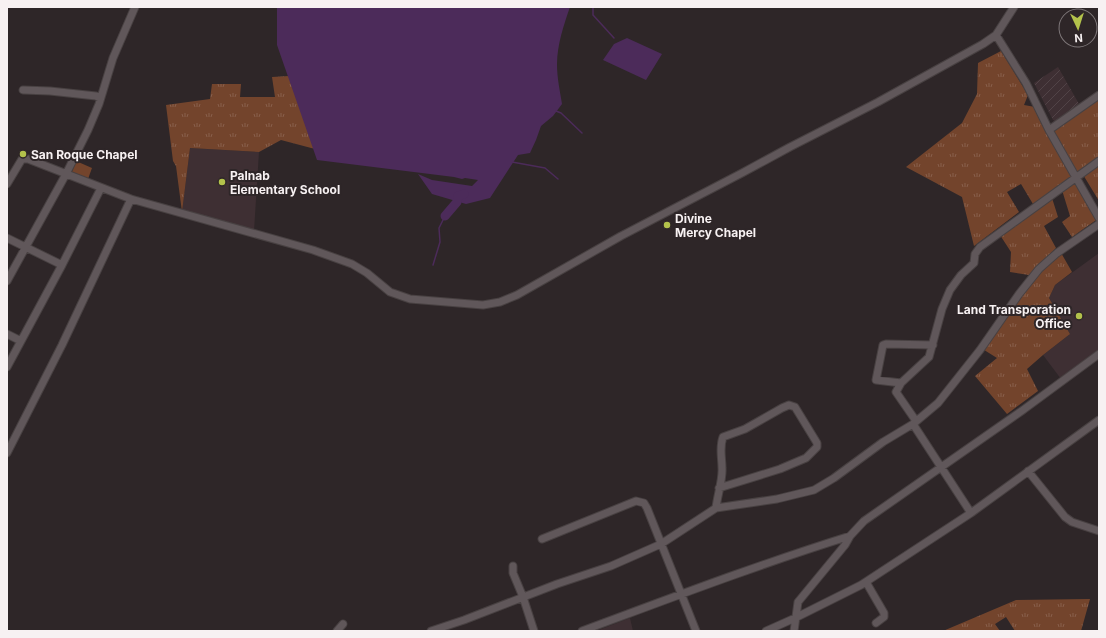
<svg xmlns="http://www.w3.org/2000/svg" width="1106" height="638" font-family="Inter,sans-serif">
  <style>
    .built { fill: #3e2f33 }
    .industrial { fill: url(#industrial-furrows) }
    .grass { fill: url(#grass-tufts) }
    .garden { fill: #73442c }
    .water { fill: #4c2b5a }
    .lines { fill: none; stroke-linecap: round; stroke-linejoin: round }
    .stream { stroke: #4c2b5a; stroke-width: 1.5 }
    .river { stroke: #4c2b5a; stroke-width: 9 }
    .minor-casing { stroke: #484142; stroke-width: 9 }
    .minor { stroke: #60575a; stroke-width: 7 }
    .poi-dot { fill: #b3c24b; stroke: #2e2628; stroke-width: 1.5 }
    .labels { text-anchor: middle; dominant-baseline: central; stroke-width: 4; stroke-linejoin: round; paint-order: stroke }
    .poi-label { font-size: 12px; font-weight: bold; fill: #f7f1f2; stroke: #2e2628; text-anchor: start }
  </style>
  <defs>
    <pattern id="industrial-furrows" width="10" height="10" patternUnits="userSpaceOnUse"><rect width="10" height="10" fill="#3e2f33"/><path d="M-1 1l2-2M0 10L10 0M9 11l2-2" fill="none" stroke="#514347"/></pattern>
    <pattern id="grass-tufts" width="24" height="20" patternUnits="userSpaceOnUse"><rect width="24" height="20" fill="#73442c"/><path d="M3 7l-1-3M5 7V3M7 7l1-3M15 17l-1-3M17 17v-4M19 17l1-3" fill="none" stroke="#885f4b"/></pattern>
  </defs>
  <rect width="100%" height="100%" fill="#2e2628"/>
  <!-- built -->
  <path class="built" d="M190 148 259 152 254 231 182 212Z
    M1099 253V351L1061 379 1043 355 1070 334 1049 298 1055 285Z
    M630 618 633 631H596Z"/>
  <!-- industrial -->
  <path class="industrial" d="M1058 67 1079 104 1057 122 1053 120 1034 83Z"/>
  <!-- grass -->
  <path class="grass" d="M1001 51 1028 95 1024 105 1035 107 1074 176 1033 204 1021 184 1007 192 1019 212 974 246 962 197 906 167 962 123 977 94 978 63Z
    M289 76 315 149 281 140 259 152 190 148 182 212 176 166 173 161 166 105 210 99 212 84H241L240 97H275L272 77Z
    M1099 96V201L1082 173 1077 176 1099 218 1072 237 1062 222 1070 216 1062 190 1077 176 1051 130Z
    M1052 198 1058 217 1044 226 1056 248 1029 275 1010 272 1011 252 1000 235Z
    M1060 251 1072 272 1055 285 1049 298 1070 334 1043 355 1027 369 1038 391 1007 414 975 376 997 358 981 348 1039 269Z
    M1090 599 1081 631H1015L1006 617 995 624 1000 631H943L1016 600Z"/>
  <!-- garden -->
  <path class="garden" d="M76 161 92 168 88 179 72 172Z"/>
  <!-- water -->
  <path class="water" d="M277 7H570C564 24 557 45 557 64 557 78 560 91 562 104L553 116 541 126 536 140 530 153 518 155 490 198 466 204 432 194 418 174 432 180 472 186 478 180 465 178 462 179 454 177 317 160 277 45Z
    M627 38 662 54 646 80 603 60 614 44Z"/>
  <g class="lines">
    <!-- stream -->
    <path class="stream" d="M593 7V15L614 38
      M556 111 561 113 582 133
      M512 162 545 168 558 179
      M433 265 440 242 439 228 445 216"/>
    <!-- river -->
    <path class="river" d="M445 216 457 202 458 196 464 194"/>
    <defs>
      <path id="minor" d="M996 35 1026 83 1049 130 1099 218
        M23 90 50 91 96 96 100 98
        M1049 130 1099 95
        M7 184 22 159H28L131 199 313 250 352 264 367 273 390 292 410 299 483 305 500 302 517 295 621 236 742 173 790 147 878 102 983 44 996 35 1014 7
        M7 238 62 265
        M7 281 66 174 88 130 99 104 113 58 135 7
        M7 334 21 341
        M7 367 62 265 101 188
        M901 383 876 380 883 345 886 344 933 345
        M916 421 896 392 901 383 929 357 942 309 950 290 961 275 974 263 975 254 980 247 1099 161
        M913 424 971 513
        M7 453 62 345 131 199
        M1028 471 1065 517 1072 522 1099 531
        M716 508C717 497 723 479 722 468 722 457 719 448 723 437L745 429 782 408 789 405 795 407 817 443V447L806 458 780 469 719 488
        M542 539 636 501 644 503 647 508 696 631
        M513 566V573L523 597 534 631
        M866 582 884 613V617L876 623
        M337 631 343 624
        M431 631 464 620 557 584 611 566 661 544 716 508 777 499 814 490 834 478 883 442 913 424 938 403 980 350 1019 294 1039 269 1057 253 1099 224
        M582 631C671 598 760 564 850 536
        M766 631 795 618 861 585 971 513 1099 420
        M794 631 798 602 845 545 850 536 864 521 1023 410 1099 354"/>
    </defs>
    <!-- minor casing -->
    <use href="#minor" class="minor-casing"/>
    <!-- minor -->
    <use href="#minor" class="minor"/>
  </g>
  <!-- markers -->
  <g class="poi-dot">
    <circle cx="23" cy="154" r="4"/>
    <circle cx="222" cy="182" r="4"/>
    <circle cx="667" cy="225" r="4"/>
    <circle cx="1079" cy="316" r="4"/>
  </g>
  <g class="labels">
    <!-- poi labels -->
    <g class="poi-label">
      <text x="31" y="154">San Roque Chapel</text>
      <text x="230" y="175">Palnab<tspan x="230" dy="14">Elementary School</tspan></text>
      <text x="675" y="218">Divine<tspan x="675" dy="14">Mercy Chapel</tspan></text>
      <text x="1071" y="309" text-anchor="end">Land Transporation<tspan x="1071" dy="14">Office</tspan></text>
    </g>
  </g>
  <!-- border -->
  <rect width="1106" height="638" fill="none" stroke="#f7f1f2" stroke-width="16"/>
  <!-- north arrow -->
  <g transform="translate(1078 28) rotate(176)"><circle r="19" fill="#2e2628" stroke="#7e7779"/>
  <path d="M0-3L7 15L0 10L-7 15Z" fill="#b3c24b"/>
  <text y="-6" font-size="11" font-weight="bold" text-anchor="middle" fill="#f7f1f2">N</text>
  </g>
</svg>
